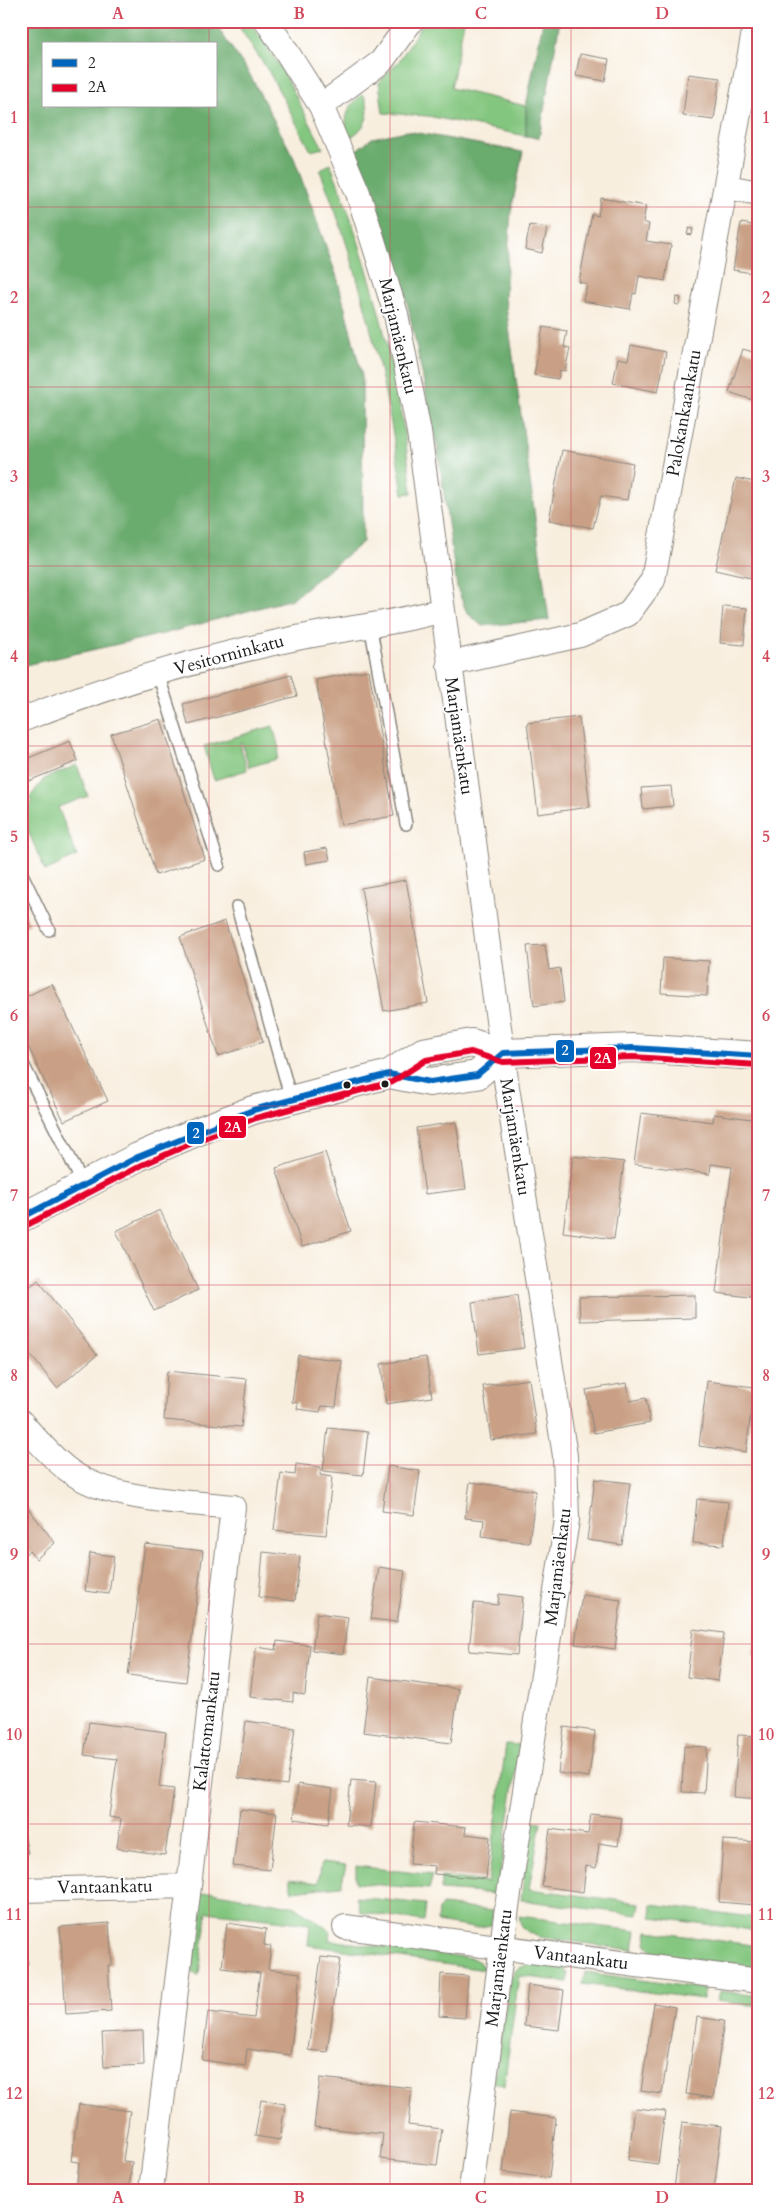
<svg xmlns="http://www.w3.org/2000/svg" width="780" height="2211" font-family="Cardo,serif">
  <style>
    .green { fill: #83c67f; stroke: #50714e }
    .forest { fill: #6aab6e; stroke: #436445; fill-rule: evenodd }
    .building { fill: #c9a085 }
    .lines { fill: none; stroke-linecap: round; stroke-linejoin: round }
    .lane-casing { stroke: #8a857d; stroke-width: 14 }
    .street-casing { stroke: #8a857d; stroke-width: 26 }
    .secondary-casing { stroke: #8a857d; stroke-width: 30 }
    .lane { stroke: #fff; stroke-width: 11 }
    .street { stroke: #fff; stroke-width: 24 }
    .secondary { stroke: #fff; stroke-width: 28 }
    .bus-1-casing { stroke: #fff; stroke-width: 10 }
    .bus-2-casing { stroke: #fff; stroke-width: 10 }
    .bus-1 { stroke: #0065bd; stroke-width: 6 }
    .bus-2 { stroke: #e4002b; stroke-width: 6 }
    .grid { fill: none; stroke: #d1495b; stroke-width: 1; stroke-opacity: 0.55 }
    .bus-dot { fill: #1c1c1c; stroke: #fff; stroke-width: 2 }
    .labels { text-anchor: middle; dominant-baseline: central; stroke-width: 4; stroke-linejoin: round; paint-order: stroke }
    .street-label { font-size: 18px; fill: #1c1c1c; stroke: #fff }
    .line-badge { stroke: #fff; stroke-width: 2 }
    .badge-label { font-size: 14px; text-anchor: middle; font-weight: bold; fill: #fff }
    .neatline { fill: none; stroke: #d1495b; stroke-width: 2 }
    .grid-label { font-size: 16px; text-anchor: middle; font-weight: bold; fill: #d1495b }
  </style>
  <rect width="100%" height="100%" fill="#fff"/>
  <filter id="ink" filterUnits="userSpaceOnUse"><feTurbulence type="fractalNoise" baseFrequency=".02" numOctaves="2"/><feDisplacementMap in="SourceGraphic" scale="10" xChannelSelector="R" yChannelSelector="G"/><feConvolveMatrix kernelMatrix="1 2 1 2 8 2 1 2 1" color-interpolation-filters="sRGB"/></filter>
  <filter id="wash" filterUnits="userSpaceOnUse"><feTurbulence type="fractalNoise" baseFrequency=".0096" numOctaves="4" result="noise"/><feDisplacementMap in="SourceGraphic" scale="20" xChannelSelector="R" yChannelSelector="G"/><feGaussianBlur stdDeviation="1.12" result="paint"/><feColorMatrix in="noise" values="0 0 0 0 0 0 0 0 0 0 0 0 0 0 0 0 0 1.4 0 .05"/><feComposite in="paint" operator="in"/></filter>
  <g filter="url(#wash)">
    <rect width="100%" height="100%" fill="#f8eede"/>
    <!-- green -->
    <path class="green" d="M235 21 251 23 280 66 323 148 311 151 269 72Z
      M424 21H464L451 88 526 106V136L428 116 383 113 379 82 399 61Z
      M363 94C373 112 367 128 349 138 343 119 346 106 363 94Z
      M330 163C372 268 400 380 412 493L403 494C386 384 362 274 320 171Z
      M273 726 279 749 277 759 249 767 242 743 240 744 247 770 214 780 204 746Z
      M77 765 88 796 58 807 77 856 45 871 21 814V808L32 803 30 797 44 779Z
      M506 1744 520 1745 497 1894 441 1890V1877L488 1882Z
      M531 1821 541 1822 529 1889 640 1903 638 1915 521 1900Z
      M322 1862 346 1865 341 1886 292 1891 289 1879 318 1883Z
      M356 1866 433 1875 429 1889 356 1883Z
      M212 1892 297 1907 330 1931 329 1940 472 1958 481 1963 485 1970 308 1945 310 1924 207 1912 199 1975 192 1973 201 1894Z
      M356 1897 426 1904 424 1921 361 1912Z
      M652 1904 759 1918V1931L651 1917Z
      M442 1905 493 1911 491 1925 474 1928 437 1922 438 1909Z
      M519 1916 636 1931 633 1950 540 1937C529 1934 520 1929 519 1916Z
      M648 1931 759 1946V1967L655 1955 646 1943Z
      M527 1965 564 1968 568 1974V1982L519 1976 504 2086 494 2082 510 1978 517 1969Z
      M585 1972 704 1989 703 1999 582 1984Z
      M720 1991 759 1996V2006L716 2001Z"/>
    <!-- forest -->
    <path class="forest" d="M21 21H213L249 73 294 158 337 277 362 376 363 542 292 599 163 634 21 666ZM44 44H216V106H44Z
      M543 21H560L539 138 526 136V106Z
      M407 131 523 152 511 212 505 298 549 620 482 626 467 613 457 588 438 451 408 306 386 232 355 151 372 138Z"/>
    <g id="blocks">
      <!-- building -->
      <path class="building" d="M580 54 609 59 605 81 576 76Z
        M688 74 720 78 714 120 683 116Z
        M758 140 759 141V172L752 170Z
        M601 198 646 206 643 222 649 224 646 241 671 245 665 281 639 276 636 294 633 293 630 309 583 301 587 284 579 282 592 214 598 216Z
        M741 223 759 226V274L733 270Z
        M530 225 547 228 542 253 525 249Z
        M689 228 693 229 692 235 687 234Z
        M676 297 681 298 679 305 675 304Z
        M543 327 567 331 564 347 570 348 565 371 560 370 558 379 534 375Z
        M631 345 666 352 658 392 613 383 618 358 628 360Z
        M743 349 759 354V402L729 392Z
        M562 450 633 463 627 500 601 496 593 528 549 520Z
        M736 478 759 483V580L715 570Z
        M723 606 747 608 744 645 720 643Z
        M369 670 394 816 341 825 316 680Z
        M291 675 297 696 188 725 183 704Z
        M579 717 590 807 538 814 527 723Z
        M161 719 205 859 156 875 111 734Z
        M70 741 78 761 21 784V761Z
        M671 786 673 806 643 809 641 788Z
        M756 822H759V852H756Z
        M327 848 330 860 306 864 304 852Z
        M406 880 428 1003 384 1011 361 888Z
        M21 906 30 924 21 928Z
        M225 921 263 1042 218 1056 180 937Z
        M545 945 549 970 560 968 564 1002 534 1006 527 946Z
        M663 958 709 961 707 996 661 993Z
        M52 984 108 1101 64 1121 21 1032V999Z
        M641 1113 713 1122 714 1114 759 1120V1298L716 1293 732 1167 711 1164 710 1174 634 1164Z
        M456 1122 466 1189 425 1194 416 1128Z
        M325 1152 351 1231 302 1247 276 1168Z
        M573 1156 624 1162 614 1239 563 1232Z
        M160 1210 198 1290 154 1311 116 1231Z
        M38 1280 97 1355 57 1388 21 1343V1294Z
        M517 1295 524 1348 479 1354 472 1302Z
        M695 1295V1318L580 1321 579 1297Z
        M298 1355 342 1361 336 1407 322 1406 320 1412 297 1409 298 1403 292 1402Z
        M426 1357 432 1397 386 1404 381 1364Z
        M167 1371 247 1379 241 1427 164 1420Z
        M529 1379 537 1434 491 1440 483 1386Z
        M707 1381 754 1387 746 1452 699 1446Z
        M627 1383 630 1401 646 1398 650 1423 594 1433 586 1390Z
        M328 1428 368 1432 363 1475 323 1471Z
        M296 1464 321 1467 320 1475 332 1477 326 1535 274 1530 281 1473 295 1475Z
        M388 1466 420 1471 414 1515 382 1511Z
        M595 1479 630 1483 622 1545 587 1540Z
        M470 1482 536 1491 529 1543 482 1536 484 1520 465 1518Z
        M21 1499 55 1543 36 1559 29 1551 21 1557Z
        M697 1499 728 1502 724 1545 693 1543Z
        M145 1544 203 1551 186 1682 128 1675Z
        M263 1552 300 1556 295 1601 259 1597Z
        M90 1553 114 1556 109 1594 85 1591Z
        M379 1567 405 1571 397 1622 371 1619Z
        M499 1594 523 1597 517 1655 469 1651 474 1603 498 1605Z
        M582 1595 621 1600 615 1649 575 1644Z
        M317 1613 348 1617 343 1654 312 1650Z
        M758 1619H759V1657L753 1656Z
        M693 1629 724 1633 718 1681 687 1677Z
        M277 1641 310 1645 305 1695 293 1693V1702L250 1697 256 1647 276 1650Z
        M370 1677 459 1689 451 1743 363 1732Z
        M21 1713H25L28 1737 21 1738Z
        M246 1721 295 1728 287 1785 238 1778Z
        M89 1722 166 1732 159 1787 174 1789 165 1855 117 1848 121 1819 109 1817 117 1759 84 1755Z
        M564 1727 595 1731 589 1777 558 1773Z
        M738 1735 759 1736V1799L734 1797Z
        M684 1746 707 1747 704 1793 682 1792Z
        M351 1780 376 1782 371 1827 346 1825Z
        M298 1784 333 1789 328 1824 294 1819Z
        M240 1809 277 1813 270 1870 233 1866Z
        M591 1814 622 1818 618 1846 599 1843 596 1868 586 1866 583 1892 542 1886 550 1829 588 1834Z
        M21 1819 28 1853 21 1854Z
        M414 1822 466 1827 465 1834 490 1837 486 1879 434 1874 435 1866 410 1864Z
        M723 1840 759 1842 754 1905 719 1902Z
        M109 1923 112 1965H108L111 2011 66 2014 60 1927Z
        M227 1923 266 1929 264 1945 271 1946 268 1969 300 1973 290 2055 247 2049 245 2066 202 2060 208 2012 254 2018 260 1973 222 1968Z
        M22 1928 28 1964 21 1965V1929Z
        M321 1957 340 1959 327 2052 308 2050Z
        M441 1974 468 1976 465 2018 439 2016Z
        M528 1985 564 1990 559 2030 524 2026Z
        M654 2003 675 2007 662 2094 641 2091Z
        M697 2017 724 2021 713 2098 686 2094Z
        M143 2031 144 2065 104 2067 102 2033Z
        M320 2078 412 2088 408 2125 442 2129 437 2165 380 2159 383 2134 314 2127Z
        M261 2100 285 2104 280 2140 255 2136Z
        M79 2104 130 2111 123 2161 132 2162 129 2190H76L79 2162 71 2161Z
        M635 2108 665 2111 658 2164 628 2160Z
        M510 2112 556 2118 549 2178 503 2172Z
        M682 2122 722 2126 714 2190H674Z"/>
    </g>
  </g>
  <g filter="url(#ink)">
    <use href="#blocks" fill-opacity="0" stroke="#8a857d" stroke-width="1"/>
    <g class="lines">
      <defs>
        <path id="lane" d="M370 624 406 824
          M158 674 219 865
          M21 872 49 930
          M237 907 291 1099
          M21 1060 83 1184"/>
        <path id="street" d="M267 21 321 106 358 193 396 314 419 432 507 1087 565 1456 567 1520 507 1907 471 2190
          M321 106 381 62 411 21
          M727 187 759 193
          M449 664 580 635 628 614 653 580 756 21
          M21 720C110 685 204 657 297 638 345 628 395 624 442 610
          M21 1422C35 1438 50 1456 67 1469 107 1501 182 1501 233 1507L189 1886 151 2190
          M21 1890 189 1886
          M345 1927 759 1981"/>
        <path id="secondary" d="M389 1074 430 1082 477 1075 503 1053
          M21 1218 138 1157 196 1132 253 1110 389 1074 423 1052 472 1043 503 1053 633 1048 759 1056"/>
      </defs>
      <!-- lane casing -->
      <use href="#lane" class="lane-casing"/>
      <!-- street casing -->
      <use href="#street" class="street-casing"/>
      <!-- secondary casing -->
      <use href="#secondary" class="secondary-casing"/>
      <!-- lane -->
      <use href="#lane" class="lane"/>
      <!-- street -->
      <use href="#street" class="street"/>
      <!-- secondary -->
      <use href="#secondary" class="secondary"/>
      <defs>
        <path id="bus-1" d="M21 1218 138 1157 253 1110 389 1074 430 1082 477 1075 503 1053 633 1048 759 1056"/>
        <path id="bus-2" d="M25 1226 142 1165 199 1140 256 1118 392 1082 426 1060 471 1052 503 1062 633 1057 758 1065"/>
      </defs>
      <!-- bus-1 casing -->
      <use href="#bus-1" class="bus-1-casing"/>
      <!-- bus-2 casing -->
      <use href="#bus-2" class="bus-2-casing"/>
      <!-- bus-1 -->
      <use href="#bus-1" class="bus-1"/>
      <!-- bus-2 -->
      <use href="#bus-2" class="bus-2"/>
    </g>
  </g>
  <!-- grid -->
  <path class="grid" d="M209 21V44M390 21V2190M571 21V2190M209 106V2190M21 207H759M21 387H759M21 566H759M21 746H759M21 926H759M21 1106H759M21 1285H759M21 1465H759M21 1644H759M21 1824H759M21 2004H759"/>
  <!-- markers -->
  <g class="bus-dot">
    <circle cx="385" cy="1084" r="4.5"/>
    <circle cx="347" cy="1085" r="4.5"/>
  </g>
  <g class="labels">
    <!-- street labels -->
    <g class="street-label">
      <text transform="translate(398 336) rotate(77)">Marjamäenkatu</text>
      <text transform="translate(684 413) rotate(-80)">Palokankaankatu</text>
      <text transform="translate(229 655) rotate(-15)">Vesitorninkatu</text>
      <text transform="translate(459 736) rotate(82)">Marjamäenkatu</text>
      <text transform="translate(515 1137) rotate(81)">Marjamäenkatu</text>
      <text transform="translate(558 1567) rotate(-83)">Marjamäenkatu</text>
      <text transform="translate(207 1731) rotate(-83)">Kalattomankatu</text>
      <text transform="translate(105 1887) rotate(-1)">Vantaankatu</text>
      <text transform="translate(581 1958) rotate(7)">Vantaankatu</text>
      <text transform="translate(499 1968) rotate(-83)">Marjamäenkatu</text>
    </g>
  </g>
  <g class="line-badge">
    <rect x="555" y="1039" width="20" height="24" rx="5" fill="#0065bd"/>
    <rect x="589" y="1046" width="28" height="24" rx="5" fill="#e4002b"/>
    <rect x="218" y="1115" width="29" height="24" rx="5" fill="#e4002b"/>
    <rect x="186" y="1121" width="19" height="24" rx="5" fill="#0065bd"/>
  </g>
  <g class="badge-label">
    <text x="565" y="1055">2</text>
    <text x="603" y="1063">2A</text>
    <text x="233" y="1132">2A</text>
    <text x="196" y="1138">2</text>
  </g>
  <!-- margin -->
  <rect width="780" height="2211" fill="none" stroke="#fff" stroke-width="55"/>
  <!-- legend -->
  <rect x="42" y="42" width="175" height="65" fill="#ffffff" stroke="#a4a4a4"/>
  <rect x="52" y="59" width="25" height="8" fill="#0065bd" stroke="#a4a4a4"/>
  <text x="88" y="68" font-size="15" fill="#1c1c1c">2</text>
  <rect x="52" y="84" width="25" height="8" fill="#e4002b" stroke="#a4a4a4"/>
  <text x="88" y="92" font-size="15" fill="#1c1c1c">2A</text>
  <rect x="28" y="28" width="724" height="2156" class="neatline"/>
  <g class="grid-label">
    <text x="118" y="19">A</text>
    <text x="299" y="19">B</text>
    <text x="481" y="19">C</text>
    <text x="662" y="19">D</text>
    <text x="14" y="123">1</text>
    <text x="766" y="123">1</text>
    <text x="14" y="303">2</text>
    <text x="766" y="303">2</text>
    <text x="14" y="482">3</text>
    <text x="766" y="482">3</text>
    <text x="14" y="662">4</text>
    <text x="766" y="662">4</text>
    <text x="14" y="842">5</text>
    <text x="766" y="842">5</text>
    <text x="14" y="1021">6</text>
    <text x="766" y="1021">6</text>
    <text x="14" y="1201">7</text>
    <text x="766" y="1201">7</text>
    <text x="14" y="1381">8</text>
    <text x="766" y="1381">8</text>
    <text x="14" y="1560">9</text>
    <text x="766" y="1560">9</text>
    <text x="14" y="1740">10</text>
    <text x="766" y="1740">10</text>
    <text x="14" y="1920">11</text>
    <text x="766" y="1920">11</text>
    <text x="14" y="2099">12</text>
    <text x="766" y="2099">12</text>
    <text x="118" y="2203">A</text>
    <text x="299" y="2203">B</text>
    <text x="481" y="2203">C</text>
    <text x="662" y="2203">D</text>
  </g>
</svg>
